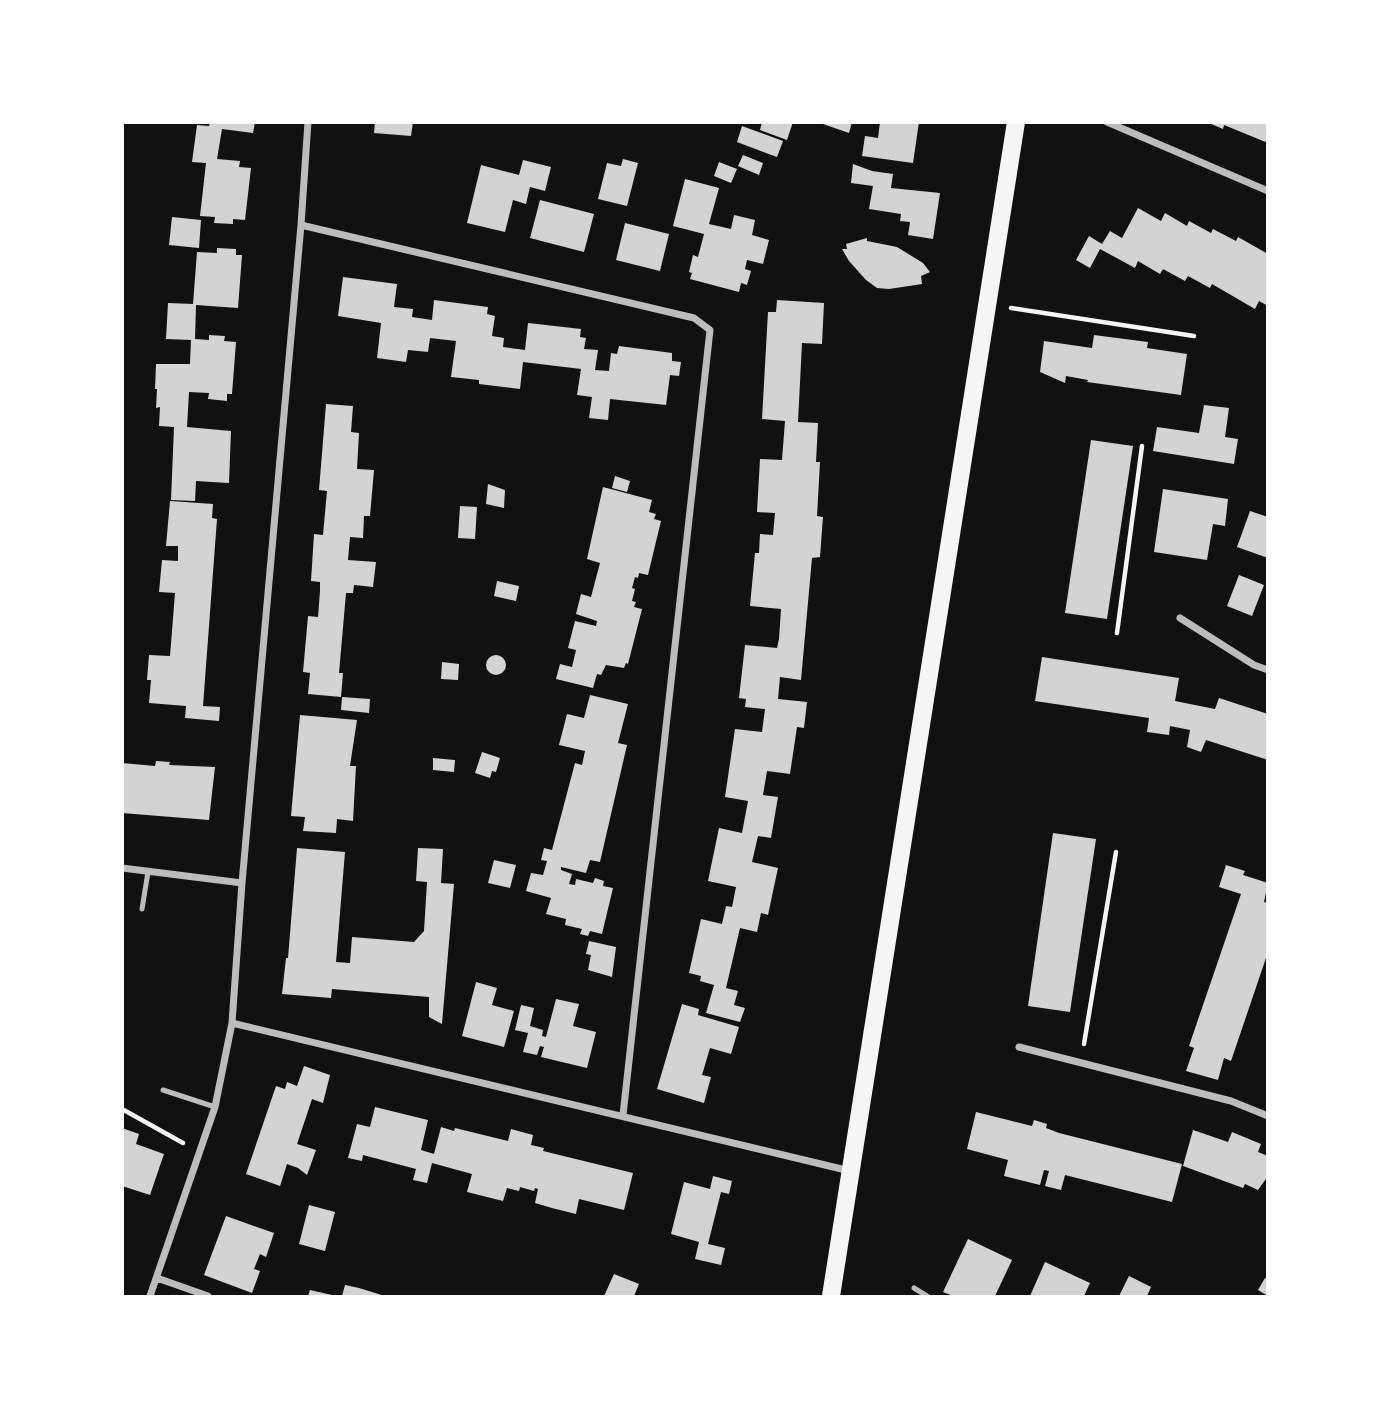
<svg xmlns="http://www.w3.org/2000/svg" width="1390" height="1419" font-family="'Asap Condensed',sans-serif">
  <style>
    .building { fill: #d3d3d3 }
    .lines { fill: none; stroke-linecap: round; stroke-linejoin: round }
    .path { stroke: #f5f5f5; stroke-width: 4.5 }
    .service { stroke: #bcbcbc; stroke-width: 5 }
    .minor { stroke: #bcbcbc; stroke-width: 7 }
    .primary { stroke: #f5f5f5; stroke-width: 18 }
  </style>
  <rect width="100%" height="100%" fill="#111"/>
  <!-- building -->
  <path class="building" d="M210 122H255L253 133 222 129 217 159 240 161 239 167 251 168 245 220 233 219V224L214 223 215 217 200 216 206 163 192 162 197 125 209 126Z
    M375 122H413L411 136 374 133Z
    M762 122H793L787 140 760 130Z
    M817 122H852L849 133Z
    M880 122H919L913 163 862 156 865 136 878 138Z
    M1225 122H1268V143L1224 125 1223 129 1209 123Z
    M742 126 783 141 777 157 737 142Z
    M743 155 763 163 759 175 738 166Z
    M623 159 638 163 627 206 598 199 607 163 621 166Z
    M523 160 551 167 545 191 530 187 526 204 513 200 505 232 467 223 481 165 519 175Z
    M719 162 737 169 731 183 714 176Z
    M853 164 872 171 893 174 891 188 940 193 933 239 908 235 910 222 900 221 901 214 869 209 873 186 851 183Z
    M685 179 719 188 709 224 731 229 734 215 755 220 752 235 769 240 763 264 747 260 745 269 751 271 747 285 741 283 739 292 690 279 692 273 689 272 693 255 698 257 704 234 673 226Z
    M540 200 594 214 584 252 530 238Z
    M1138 208 1161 221 1165 213 1187 226 1189 221 1211 233 1213 229 1236 241 1238 237 1268 254V306L1259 301 1255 309 1212 284 1210 288 1188 276 1185 281 1163 269 1160 274 1138 261 1135 268 1100 249 1090 268 1076 260 1089 236 1102 244 1110 231 1122 238Z
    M172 217 201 220 199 248 169 245Z
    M625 223 669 234 660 271 616 260Z
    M867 238V241L897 247 923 263 930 272 921 276 922 284 889 289 877 288 866 280 849 261 842 249H847L846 244Z
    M217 248 236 249V255H242L238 308 196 305 195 339 209 340V335L225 336 224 341 236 342 232 394H227V401L208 399 209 393 189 392 187 427 231 431 229 483 196 481 195 501 171 500 174 427 159 426 160 407 156 408 157 389H155L156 364H190L191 340 166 339 168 303 193 304 197 252 217 253Z
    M343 277 397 284 394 307 413 309 412 317 432 320 434 300 488 307 487 314 495 316 492 336 504 338 503 347 525 350 528 323 581 329 580 337 586 338 584 349 598 350 595 370 609 371 611 353 617 354 619 346 672 353V361L681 362 679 376 670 375 666 405 610 399 608 420 589 418 592 397 577 395 581 369 523 362 520 389 479 384V380L451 377 456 341 430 338 428 352 408 350 406 362 377 358 381 323 338 316Z
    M777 300 824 303 822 344 802 343 798 422 818 423 816 462H820L817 516 823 517 820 557 812 558 801 680 780 677 778 699 807 702 804 728 797 727 790 774 767 771 763 795 778 797 771 838 758 836 752 862 778 868 772 896 768 915 761 913 757 932 740 928 726 988 738 991 734 1005 745 1008 740 1022 706 1013 714 985 700 981 701 976 689 973 701 919 722 924 726 906 732 907 736 887 708 881 719 828 742 833 748 801 725 797 735 729 762 732 765 709 745 707 746 699 739 698 745 645 777 648 779 639 781 609 750 606 755 553H759L760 534 773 535 775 513 757 512 760 459 782 460 785 421 762 419 768 312H776Z
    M1094 335 1148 342 1147 348 1187 354 1181 395 1087 382 1088 380 1066 376 1065 383 1040 372 1044 341 1092 348Z
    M326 404 353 406 351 432 359 433 357 469 374 470 370 516H364L363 538 350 537 348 560 376 562 373 587 354 585 353 593H346L339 673H343L341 697 308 694 310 673 303 672 308 616 318 617 320 591V582L311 581 314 534 323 535 327 491 319 490Z
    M1204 405 1229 408 1225 437 1238 439 1234 464 1153 451 1157 427 1199 433Z
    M1091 440 1133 446 1107 619 1065 613Z
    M615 476 630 481 627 492 612 488Z
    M488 484 505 490 504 508 486 504Z
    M603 487 652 500 649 512 656 514 654 519 661 521 648 575 639 573 638 578 635 577 632 588 635 589 632 601 636 602 634 607 642 609 628 664 626 663 624 668 606 665 601 675 597 674 593 688 556 679 560 664 572 667 576 650 568 648 575 621 596 626 597 621 576 614 581 594 591 597 600 563 587 559Z
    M1163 489 1228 499 1225 526 1213 524 1207 560 1154 552Z
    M170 501 213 504 212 518 217 519 203 706 220 707 219 721 185 718 186 706 149 703 151 680H147L149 655 170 656 175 593 159 592 162 560 178 561V546H166Z
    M460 506 477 507 475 539 458 538Z
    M1250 511 1268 517V558L1237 547Z
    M1239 575 1264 585 1252 616 1227 606Z
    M497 581 519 586 516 601 494 596Z
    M486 665a10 10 0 1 1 20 0a10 10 0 1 1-20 0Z
    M1042 657 1179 678 1175 701 1215 709 1219 698 1268 714V760L1206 740 1201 752 1187 747 1190 730 1170 726 1169 735 1147 732 1149 718 1035 701Z
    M442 662 459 664 458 680 441 679Z
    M590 695 628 704 618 743 627 745 600 862 590 860 586 873 561 867V870L572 874 569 884 575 885 576 879 593 883 595 878 604 881 603 886 613 888 602 934 590 931 588 936 580 934 582 929 565 925 566 919 546 914 551 898 526 891 531 873 543 875 547 861 541 860 544 848 552 850 575 763 582 765 585 751 559 745 567 714 584 718Z
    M342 697 370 699 369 713 341 710Z
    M300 715 357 720 350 766H356L353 821 337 819 336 833 303 831 305 817 291 816Z
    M482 752 500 758 496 772 492 771 490 778 475 773Z
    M433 758 455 760 454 772 433 770Z
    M156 761 170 762 169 765 215 767 209 820 122 813V763L155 766Z
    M1053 833 1096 839 1070 1012 1028 1006Z
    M297 848 345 852 336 962 350 963 352 937 414 942 424 931 427 882 416 881 418 848 443 849 441 883 454 884 442 1024 429 1017V997L332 989 331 998 282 994 286 958H288Z
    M494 860 516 865 510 888 488 883Z
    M1226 865 1245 871 1243 875 1268 883 1264 902 1268 903V952L1231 1061 1224 1058 1218 1080 1186 1071 1194 1048 1189 1046 1241 894 1219 887Z
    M589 941 616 947 612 977 588 970 591 955 586 954Z
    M476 982 497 988 492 1005 514 1011 504 1047 462 1036Z
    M556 999 579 1004 573 1026 596 1032 587 1068 541 1057 544 1047 540 1046 537 1055 523 1052 528 1033 515 1030 521 1005 534 1008 530 1026 543 1030 542 1036 546 1037Z
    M682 1004 699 1009 698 1015 739 1027 731 1054 710 1048 702 1075 711 1077 704 1103 657 1089Z
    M304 1066 330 1075 323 1103 312 1099 297 1144 316 1150 307 1175 298 1168 287 1164 280 1186 246 1174 276 1086 285 1089 287 1082 297 1086Z
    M375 1107 428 1120 421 1150 434 1154 441 1127 454 1131 455 1128 508 1141 511 1129 533 1135 531 1145 544 1148 543 1151 633 1173 624 1210 579 1199 576 1214 552 1208 535 1203 538 1189 535 1188 534 1191 520 1187 519 1191 507 1188 503 1201 467 1192 472 1174 432 1163 427 1183 413 1180 416 1169 363 1155 362 1161 348 1158 357 1124 370 1127Z
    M976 1112 1032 1126 1034 1120 1047 1124 1046 1128 1059 1133 1182 1164 1172 1202 1065 1175 1061 1190 1045 1186 1049 1171 1044 1170 1040 1185 1004 1176 1008 1160 967 1149Z
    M122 1128 139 1134 136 1144 164 1154 150 1195 122 1186Z
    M1193 1130 1228 1142 1232 1132 1261 1144 1258 1152 1268 1156V1176L1258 1190 1245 1184 1243 1188 1183 1166Z
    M713 1176 732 1181 729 1194 721 1192 708 1244 725 1248 721 1265 695 1259 699 1242 671 1234 684 1182 710 1189Z
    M309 1205 335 1212 325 1251 299 1244Z
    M226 1216 274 1233 266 1257 260 1254 254 1269 260 1271 252 1293 204 1275Z
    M968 1239 1012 1260 995 1296H953L943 1292Z
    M1045 1262 1090 1283 1084 1296H1030Z
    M614 1274 639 1284 634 1296H604Z
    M1129 1276 1151 1287 1147 1296H1119Z
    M1265 1278 1268 1279V1296L1258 1290Z
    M345 1285 359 1288 385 1296H342Z
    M310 1290 332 1295V1296H308Z"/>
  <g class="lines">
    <!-- path -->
    <path class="path" d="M1011 308 1194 336
      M1117 633 1142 446
      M1084 1044 1116 852
      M122 1109 183 1143"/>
    <!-- service -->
    <path class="service" d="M142 909 148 872
      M163 1090 215 1107
      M914 1288 927 1296"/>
    <!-- minor -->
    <path class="minor" d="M1107 122 1268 191
      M301 225 694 318 710 330 623 1115
      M1180 618 1254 665 1268 670
      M122 868 242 883
      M232 1023 850 1171
      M1019 1047 1231 1101 1268 1116
      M157 1278 208 1296
      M150 1296 215 1107 232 1023 242 883 301 225 308 122"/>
    <!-- primary -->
    <path class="primary" d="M831 1296 1016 122"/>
  </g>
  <!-- border -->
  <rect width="1390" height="1419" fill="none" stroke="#ffffff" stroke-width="248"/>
</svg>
